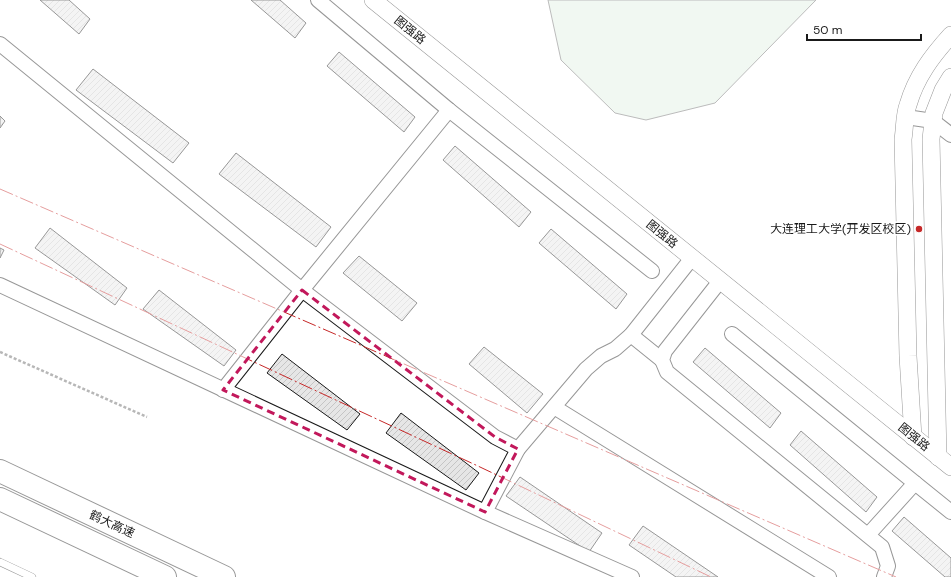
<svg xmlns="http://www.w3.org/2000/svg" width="951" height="577" viewBox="0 0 951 577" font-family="'DM Sans','Noto Sans SC',sans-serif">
<defs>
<pattern id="building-hatch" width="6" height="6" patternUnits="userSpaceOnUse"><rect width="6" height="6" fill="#e6e6e6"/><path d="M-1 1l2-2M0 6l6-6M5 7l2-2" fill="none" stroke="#c5c5c5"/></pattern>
</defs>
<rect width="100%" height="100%" fill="#fff"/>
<path fill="#e0efe3" stroke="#6a6a6a" d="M548 0H816L715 103 646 120 615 113 561 60Z"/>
<g fill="url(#building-hatch)" stroke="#1a1a1a">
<path d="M40 0H69L90 19 79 34Z"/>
<path d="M251 0H280L306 23 295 38Z"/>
<path d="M339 52 415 117 404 132 327 66Z"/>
<path d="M93 69 189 143 173 163 76 90Z"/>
<path d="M0 116 5 121 0 128Z"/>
<path d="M455 146 531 212 519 227 443 160Z"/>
<path d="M236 153 331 227 316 247 219 174Z"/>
<path d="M50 228 127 288 115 305 35 248Z"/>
<path d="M551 229 627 294 616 309 539 243Z"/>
<path d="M0 248 4 250 0 258Z"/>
<path d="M359 256 417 303 402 321 343 273Z"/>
<path d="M159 290 236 350 224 366 143 309Z"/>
<path d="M484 347 543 394 527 413 469 364Z"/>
<path d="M705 348 781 413 770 428 693 362Z"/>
<path d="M282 354 360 414 347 430 267 373Z"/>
<path d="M401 413 479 473 466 490 386 433Z"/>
<path d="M801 431 877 497 866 512 790 445Z"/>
<path d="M520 477 602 533 589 552 506 496Z"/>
<path d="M904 517 951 558V577H945L892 531Z"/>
<path d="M643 526 718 577H676L629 545Z"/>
</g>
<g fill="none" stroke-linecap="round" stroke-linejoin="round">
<g stroke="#1a1a1a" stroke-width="8">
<path id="service" d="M0 562 32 577"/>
</g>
<g stroke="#1a1a1a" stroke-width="16">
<g id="minor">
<path d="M318 0 449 110 652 271"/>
<path d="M0 44 302 290 495 437 518 449 586 369 601 356 615 349 631 335 692 258"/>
<path d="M906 117 933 121 951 135"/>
<path d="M720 281 665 351 662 360 667 372 882 547 888 566 884 577"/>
<path d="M0 285 485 512 632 577"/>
<path d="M732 334 915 483 868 535"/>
<path d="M631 335 662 360"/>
<path d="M223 390 302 290 449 110"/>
<path d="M554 407 829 577"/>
<path d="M915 483 951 512"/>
<path d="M485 512 518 449"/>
</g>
</g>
<g stroke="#1a1a1a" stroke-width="18">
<g id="tertiary">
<path d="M373 0 951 467"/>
<path d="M913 437 908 356 903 139C905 128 904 115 908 105 916 77 932 56 951 35"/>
<path d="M938 457 931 139 934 113 943 90 951 77"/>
</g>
</g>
<g stroke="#1a1a1a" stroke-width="24">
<g id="motorway">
<path d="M0 471 224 577"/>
<path d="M0 499 165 577"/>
</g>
</g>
<path stroke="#5f5f5f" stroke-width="2.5" stroke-dasharray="3 2" stroke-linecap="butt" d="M0 352 147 417"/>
<use href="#service" stroke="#fff" stroke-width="7"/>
<use href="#minor" stroke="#fff" stroke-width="14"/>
<use href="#tertiary" stroke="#fff" stroke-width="17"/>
<use href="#motorway" stroke="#fff" stroke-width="22"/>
<g stroke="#c62828" stroke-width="1" stroke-dasharray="14 3 2 3" stroke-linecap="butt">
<path d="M0 189 896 577"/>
<path d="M0 244 480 467 711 577"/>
</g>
</g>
<path d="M0 0H951V577H0ZM302 290 495 437 518 449 485 512 223 390Z" fill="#fff" fill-opacity=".55" fill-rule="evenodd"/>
<path fill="none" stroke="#c2185b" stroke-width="3" stroke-dasharray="8 5" stroke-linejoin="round" d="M302 290 495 437 518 449 485 512 223 390Z"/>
<circle fill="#c62828" stroke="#fff" stroke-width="1.5" cx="919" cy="229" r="4"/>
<g text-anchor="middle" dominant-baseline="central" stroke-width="3" stroke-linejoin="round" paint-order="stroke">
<g font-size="12" fill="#1a1a1a" stroke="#fff">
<text transform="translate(410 30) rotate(39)">图强路</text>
<text transform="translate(662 234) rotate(39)">图强路</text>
<text transform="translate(914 437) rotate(39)">图强路</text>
<text transform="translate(112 524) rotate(25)">鹤大高速</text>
</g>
<g font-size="12" fill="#1a1a1a" stroke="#fff" text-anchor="end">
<text x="911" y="229">大连理工大学(开发区校区)</text>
</g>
</g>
<path d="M807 34v6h114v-6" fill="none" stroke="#1a1a1a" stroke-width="2"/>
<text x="813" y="34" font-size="12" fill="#1a1a1a" stroke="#ffffff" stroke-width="3" paint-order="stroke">50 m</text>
</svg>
